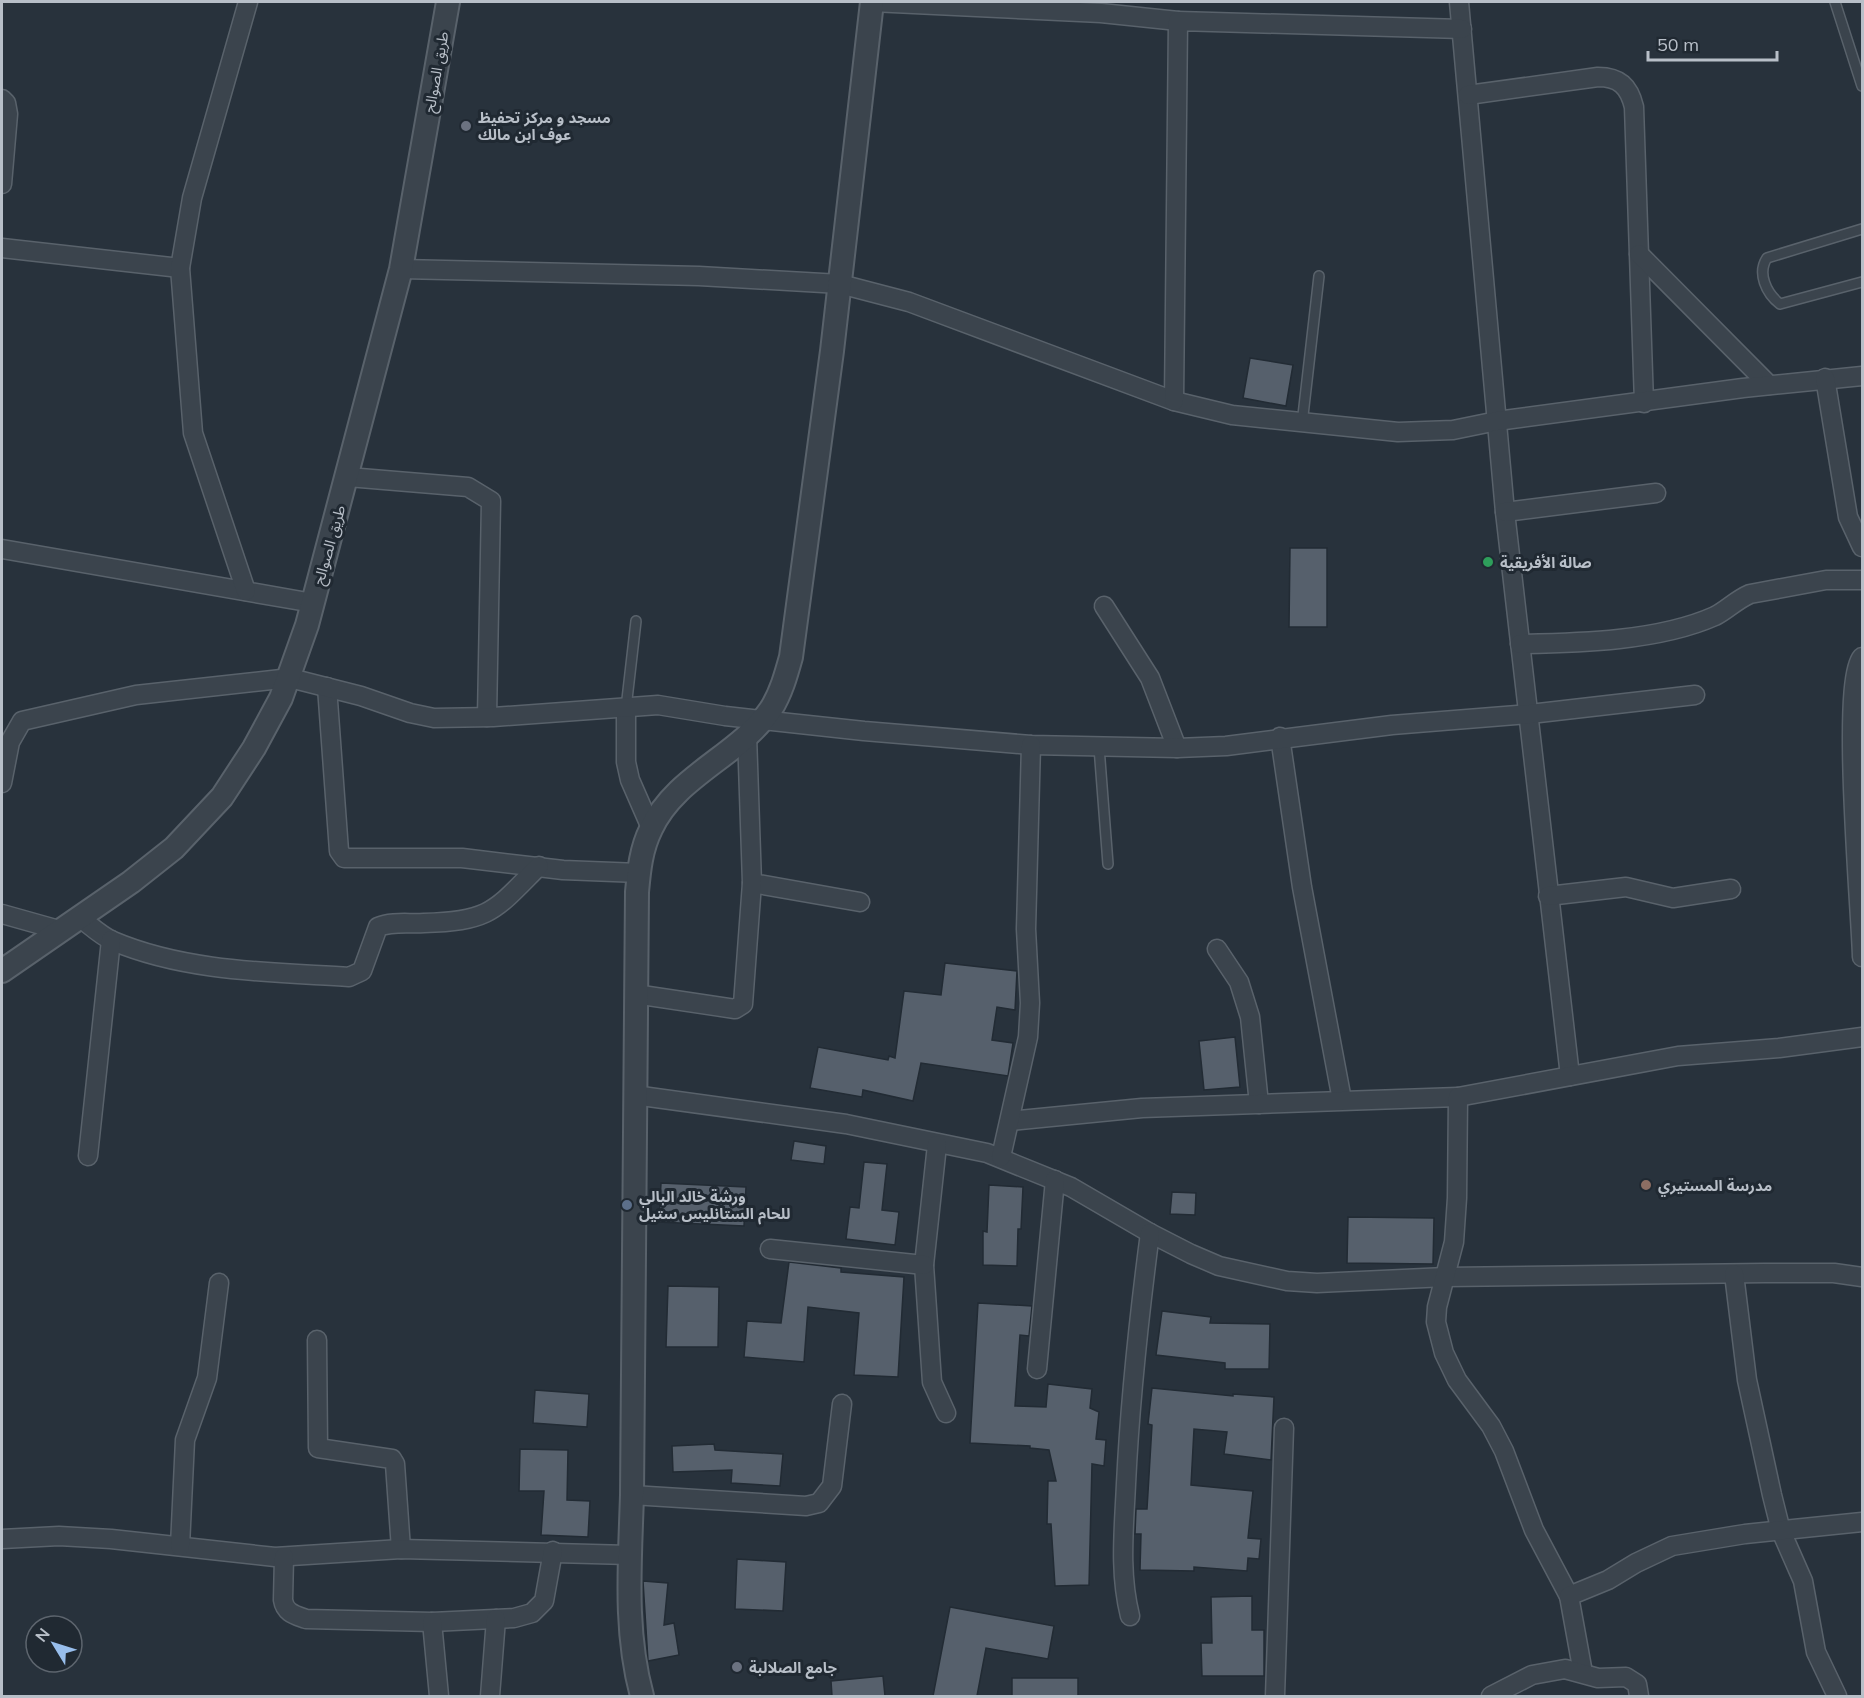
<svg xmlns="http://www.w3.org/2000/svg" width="1864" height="1698" viewBox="0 0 1864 1698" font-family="Mulish,'Noto Sans Arabic',sans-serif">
<rect width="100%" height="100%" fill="#28323c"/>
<g fill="#56606c" stroke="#222b34" stroke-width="1.5">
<path d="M1250 358 1293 365 1286 406 1243 398Z"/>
<path d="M1290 548H1327V627H1289Z"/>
<path d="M945 963 1017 971 1015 1010 997 1007 992 1040 1013 1043 1008 1076 921 1063 913 1101 863 1090 862 1097 810 1088 818 1047 888 1060 889 1056 895 1058 904 991 941 995Z"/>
<path d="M1235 1037 1240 1087 1204 1090 1199 1041Z"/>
<path d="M794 1141 826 1146 824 1164 791 1160Z"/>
<path d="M864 1162 887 1164 882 1210 899 1212 895 1245 846 1239 850 1207 859 1208Z"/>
<path d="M661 1183 746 1187 744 1226 659 1222Z"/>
<path d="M989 1185 1023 1187 1021 1229H1018L1017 1266 983 1265V1231L987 1232Z"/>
<path d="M1172 1192 1196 1193 1195 1215 1170 1214Z"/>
<path d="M1348 1217 1434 1218 1433 1264 1347 1263Z"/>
<path d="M789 1262 841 1268V1272L904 1277 898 1377 854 1375 859 1313 808 1307 804 1362 744 1357 747 1321 781 1323Z"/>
<path d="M668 1286 719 1287 718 1347H666Z"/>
<path d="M978 1303 1032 1306 1029 1336 1020 1335 1015 1406 1046 1407 1048 1384 1092 1389 1090 1408 1099 1412 1096 1439 1106 1440 1104 1466 1092 1464 1089 1585 1055 1586 1051 1524H1047L1048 1481H1056L1049 1450 1030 1448V1446L970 1443Z"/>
<path d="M1162 1311 1211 1317 1210 1323 1270 1324 1269 1369H1225V1363L1156 1355Z"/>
<path d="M1152 1388 1233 1396V1394L1274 1397 1271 1460 1224 1454 1227 1432 1194 1429 1191 1485 1253 1491 1248 1538 1261 1539 1259 1559 1248 1558 1247 1571 1194 1567V1571L1140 1570 1141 1534H1135L1136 1509H1147L1152 1425 1148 1424Z"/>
<path d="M535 1390 589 1394 587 1427 533 1423Z"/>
<path d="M714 1444 715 1450 783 1454 780 1486 731 1483 732 1470 673 1472 672 1446Z"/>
<path d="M520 1449 568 1450 567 1500 590 1501 588 1537 541 1535 544 1491H519Z"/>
<path d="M737 1559 786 1562 783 1611 735 1609Z"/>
<path d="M643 1581 668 1583 664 1625 674 1623 679 1655 648 1661Z"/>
<path d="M1252 1596V1630H1264V1676H1202L1201 1643H1212L1211 1597Z"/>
<path d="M950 1607 1054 1626 1048 1659 986 1648 977 1696H933Z"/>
<path d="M883 1676 885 1696H832L831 1681Z"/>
<rect x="1012" y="1678" width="66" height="18"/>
</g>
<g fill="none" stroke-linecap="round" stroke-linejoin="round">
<g stroke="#59626b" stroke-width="12">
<g id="service">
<path d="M1835 2 1862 86"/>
<path d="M1862 229 1767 258C1757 273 1766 293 1780 304L1862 282"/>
<path d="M1302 424 1319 276"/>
<path d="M626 708 636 621"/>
<path d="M1099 747 1108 864"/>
</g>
</g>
<g stroke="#59626b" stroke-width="21">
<g id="minor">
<path d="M872 2 1101 13 1178 21"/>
<path d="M1459 2 1505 512 1570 1076"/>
<path d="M1468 95 1598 77C1619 77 1629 86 1634 107L1644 403"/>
<path d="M2 99 6 103 8 114 2 184"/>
<path d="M2 248 180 268"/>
<path d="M1639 254 1769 385"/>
<path d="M401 269 699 276 840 284 909 302 1174 401 1232 415 1398 432 1453 430 1497 421 1743 388 1862 376"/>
<path d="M1825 378 1848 517 1862 547"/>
<path d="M1174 401 1178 21 1462 29"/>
<path d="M348 477 468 487 491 501 487 717"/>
<path d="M1505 512 1656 493"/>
<path d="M2 549 313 603"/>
<path d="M246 591 193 433 180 268 192 198 248 2"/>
<path d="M1104 606 1150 678 1177 748"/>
<path d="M1520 644C1580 643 1659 641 1715 616 1727 610 1736 600 1750 594L1826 580H1862"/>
<path d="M1862 657C1840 681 1861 911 1862 957"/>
<path d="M327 687 339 851 344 858H462L563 870 639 873"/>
<path d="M626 708V762L630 780 651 828"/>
<path d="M1280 737 1302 887 1342 1100"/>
<path d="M2 783 10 742 22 721 136 695 290 678 361 696 410 713 434 718 493 717 658 705 725 716 864 731 1031 745 1177 748 1226 746 1392 725 1530 714 1695 695"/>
<path d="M752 883 860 902"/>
<path d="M1548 896 1626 887 1673 898 1731 889"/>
<path d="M2 914 59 930"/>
<path d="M79 917C90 925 101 936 113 941 186 972 271 972 349 977L362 971 378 927C392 921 409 924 424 923 491 921 494 911 539 866"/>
<path d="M1217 949 1239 982 1250 1017 1259 1104"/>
<path d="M635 994 735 1009 743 1004 752 883 747 735"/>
<path d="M634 1095 846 1124 987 1153 1071 1187 1150 1233 1191 1254 1219 1266 1287 1281 1317 1283 1446 1277 1764 1273H1834L1862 1277"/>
<path d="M1010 1121 1142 1108 1458 1097"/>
<path d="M937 1145 924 1265 932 1382 946 1413"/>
<path d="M88 1156 111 940"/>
<path d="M1001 1157 1028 1037 1030 1003 1026 929 1031 745"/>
<path d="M770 1249 924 1265"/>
<path d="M1734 1274 1747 1380 1772 1495 1781 1531 1803 1581 1816 1652 1837 1696"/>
<path d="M317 1340 318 1448 392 1459 395 1464 401 1549"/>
<path d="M1037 1369 1055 1180"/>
<path d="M632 1495 806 1506 819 1503 832 1486 842 1404"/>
<path d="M2 1539 59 1536 111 1539 275 1557 401 1549 629 1555"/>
<path d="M180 1546 185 1440 207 1378 219 1283"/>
<path d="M284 1557 283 1600C285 1613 295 1615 306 1619L432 1622 514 1618 532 1613 544 1601 553 1551"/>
<path d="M1569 1596 1534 1530 1504 1451 1491 1426 1457 1380 1444 1353 1436 1322 1437 1307 1454 1242 1457 1198 1458 1097 1678 1056 1779 1048 1862 1037"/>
<path d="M1130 1616C1119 1572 1124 1529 1126 1484 1130 1400 1139 1317 1150 1233"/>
<path d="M432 1622 439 1696"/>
<path d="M1583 1673 1569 1596 1608 1580 1636 1563 1672 1546 1745 1534 1862 1522"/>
<path d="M490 1696 496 1619"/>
<path d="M1275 1696 1284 1428"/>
<path d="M1491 1696 1532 1675 1565 1669 1598 1678 1626 1677 1637 1684 1639 1696"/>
</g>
</g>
<g stroke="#59626b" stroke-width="26">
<g id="tertiary">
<path d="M2 971 131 882 174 848 222 797 254 748 281 698 307 625 401 269 448 2"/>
<path d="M642 1696C624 1630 630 1563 632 1495L637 892C639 870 641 849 651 829 675 776 739 756 771 709 781 693 786 675 791 657L832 351 872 2"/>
</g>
</g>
<use href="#service" stroke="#3b444d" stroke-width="9"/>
<use href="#minor" stroke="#3b444d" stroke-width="18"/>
<use href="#tertiary" stroke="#3b444d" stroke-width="22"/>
</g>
<g fill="#6b7280" stroke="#202932" stroke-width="2">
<circle cx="466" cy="126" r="6"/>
<circle cx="737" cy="1667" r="6"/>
</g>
<circle fill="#2e9e5b" stroke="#202932" stroke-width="2" cx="1488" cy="562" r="6"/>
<circle fill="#8d6e63" stroke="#202932" stroke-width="2" cx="1646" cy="1185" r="6"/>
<circle fill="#5c6f8a" stroke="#202932" stroke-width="2" cx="627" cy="1205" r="6"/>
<g text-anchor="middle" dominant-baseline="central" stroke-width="6" stroke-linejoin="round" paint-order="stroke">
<g font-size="15" fill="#b8bfc8" stroke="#202932">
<text transform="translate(436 72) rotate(-80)">طريق الصوالح</text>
<text transform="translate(329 545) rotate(-74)">طريق الصوالح</text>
</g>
<g font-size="15" font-weight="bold" fill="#b8bfc8" stroke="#202932" text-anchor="start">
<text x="478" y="117">مسجد و مركز تحفيظ<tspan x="478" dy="17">عوف ابن مالك</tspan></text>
<text x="1500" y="562">صالة الأفريقية</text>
<text x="1658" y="1185">مدرسة المستيري</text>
<text x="639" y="1196">ورشة خالد البالي<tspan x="639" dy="17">للحام الستانليس ستيل</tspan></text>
<text x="749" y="1667">جامع الصلالبة</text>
</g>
</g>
<rect width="1864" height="1698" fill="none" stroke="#b8bfc8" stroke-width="6"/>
<g transform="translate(54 1644) rotate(308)"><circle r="28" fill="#202932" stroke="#5d656e" stroke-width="1.5"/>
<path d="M0-4.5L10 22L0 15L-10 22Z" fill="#98beec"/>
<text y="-9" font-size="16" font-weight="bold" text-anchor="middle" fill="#b8bfc8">N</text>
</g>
<path d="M1648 51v9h129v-9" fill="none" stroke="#b8bfc8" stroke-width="3"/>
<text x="1657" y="51" font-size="18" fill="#b8bfc8" stroke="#202932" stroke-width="4.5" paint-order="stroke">50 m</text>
</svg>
